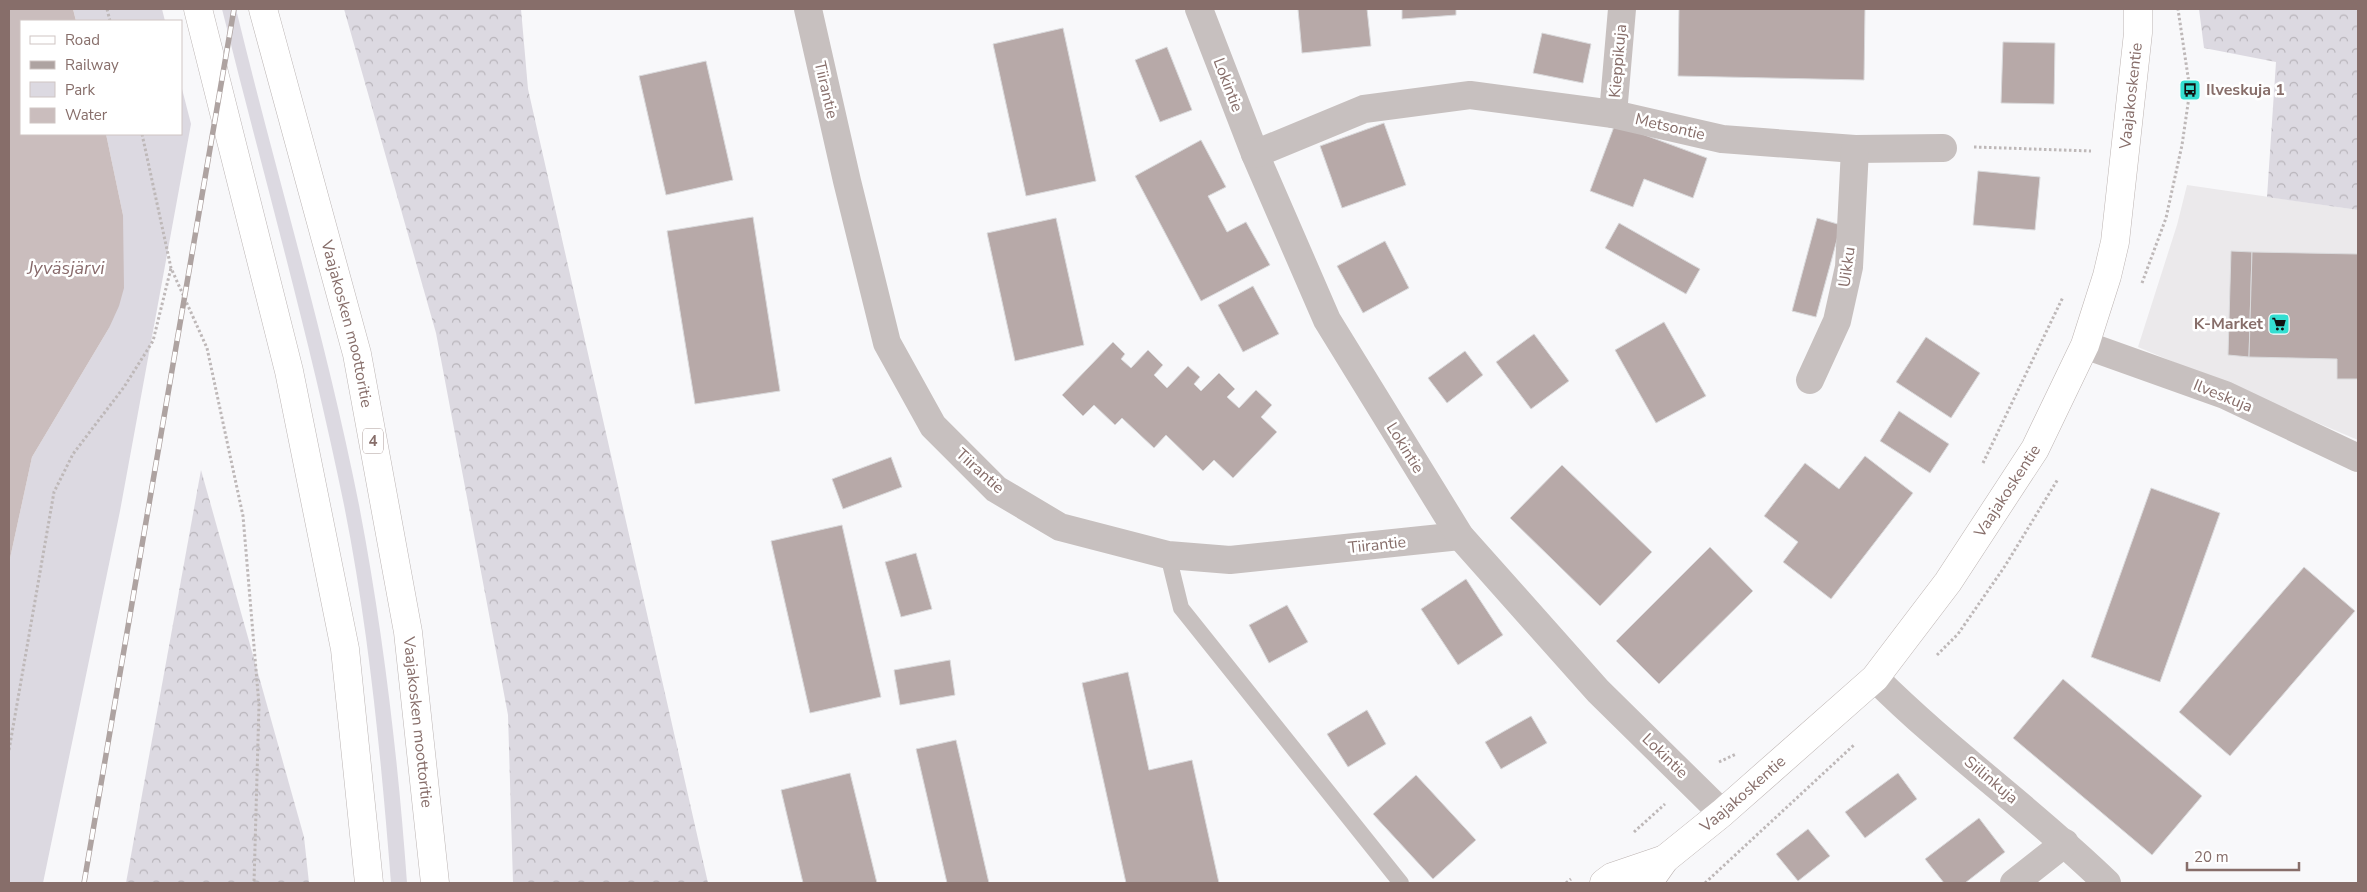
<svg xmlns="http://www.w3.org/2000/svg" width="2367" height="892" viewBox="0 0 2367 892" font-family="'Nunito Sans',sans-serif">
<defs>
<pattern id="forest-crowns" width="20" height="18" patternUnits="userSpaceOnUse" patternTransform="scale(1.25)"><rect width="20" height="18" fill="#dcd9e1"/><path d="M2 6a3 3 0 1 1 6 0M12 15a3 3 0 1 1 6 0" fill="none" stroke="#b8b4ba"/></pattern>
</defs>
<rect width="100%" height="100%" fill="#f8f8fa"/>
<path fill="#ebe9eb" d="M2187 185 2358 210V440L2138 347 2177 225Z"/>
<g fill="#dcd9e1">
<path d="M73 9H162L165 21H76Z"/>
<path d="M222 9H236C276 174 326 338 359 505 383 630 398 757 407 883H391C381 757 369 630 344 505 310 338 263 174 222 9Z"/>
<path d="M181 85 191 124 120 511 43 883H9V563L32 457 109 328 123 215 106 134H181Z"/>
</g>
<g fill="url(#forest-crowns)">
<path d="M344 9H521L528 89 708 883H513L508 715 436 333Z"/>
<path d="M2199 9H2358V210L2267 197 2276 62 2204 48Z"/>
<path d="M201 470 304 837 309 883H126Z"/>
</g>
<path fill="#cabdbd" d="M9 9H73L76 21H21V134H106L123 215 124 288 119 306 109 328 32 457 9 563Z"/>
<g fill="#b7a9a8" stroke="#dadadc">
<path d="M1298 9H1367L1371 46 1302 53Z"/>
<path d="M1402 9H1456V15L1402 19Z"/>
<path d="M1679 9H1865L1864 80 1678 76Z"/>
<path d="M1063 28 1096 181 1026 196 993 44Z"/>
<path d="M1542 33 1591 44 1583 83 1533 73Z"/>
<path d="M2003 42 2055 43 2054 104 2001 103Z"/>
<path d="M1167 47 1192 110 1160 122 1135 60Z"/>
<path d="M706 61 733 180 666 195 639 76Z"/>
<path d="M1384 123 1406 185 1342 208 1320 146Z"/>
<path d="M1615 124 1707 158 1693 198 1644 179 1633 207 1590 191Z"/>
<path d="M1201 140 1226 187 1208 196 1227 232 1246 222 1270 265 1201 301 1135 176Z"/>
<path d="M1978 171 2040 177 2035 230 1973 225Z"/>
<path d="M753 217 780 391 695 404 667 231Z"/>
<path d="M1056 218 1084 345 1015 361 987 233Z"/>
<path d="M1817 218 1841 225 1816 317 1792 311Z"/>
<path d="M1619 223 1700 269 1686 294 1605 248Z"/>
<path d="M1385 241 1409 288 1363 313 1337 266Z"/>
<path d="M2231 251 2252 252 2249 357 2228 355Z"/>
<path d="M2252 252 2358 254V379H2337V359L2249 357Z"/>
<path d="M1253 286 1279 334 1243 352 1218 305Z"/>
<path d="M1664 322 1706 396 1656 423 1615 350Z"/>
<path d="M1534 334 1569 381 1531 409 1496 362Z"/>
<path d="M1926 337 1980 373 1951 418 1896 382Z"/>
<path d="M1113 342 1125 354 1121 359 1131 368 1148 350 1163 365 1154 375 1167 388 1188 366 1200 377 1194 384 1201 391 1219 373 1235 389 1227 397 1239 408 1256 390 1272 405 1261 417 1277 432 1233 478 1214 460 1203 471 1166 435 1154 448 1122 418 1115 425 1094 405 1083 416 1062 395Z"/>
<path d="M1465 351 1483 375 1447 403 1428 378Z"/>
<path d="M1899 411 1949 444 1930 473 1880 441Z"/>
<path d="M1865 456 1913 493 1831 599 1783 562 1798 542 1764 516 1805 463 1839 489Z"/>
<path d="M891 457 902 487 843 509 832 479Z"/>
<path d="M1562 465 1652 552 1600 606 1510 518Z"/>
<path d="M2151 488 2220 513 2160 682 2091 657Z"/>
<path d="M842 525 881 697 810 713 771 541Z"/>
<path d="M1710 547 1753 591 1659 684 1616 641Z"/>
<path d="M916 553 932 609 901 617 885 562Z"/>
<path d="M2304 567 2355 611 2230 756 2179 712Z"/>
<path d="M1466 579 1503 635 1458 665 1421 609Z"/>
<path d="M1287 605 1308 642 1269 663 1249 625Z"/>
<path d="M950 660 955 695 900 705 894 670Z"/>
<path d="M1128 672 1149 770 1192 760 1219 883H1126L1082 683Z"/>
<path d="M2063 679 2202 796 2152 855 2013 738Z"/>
<path d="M1367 710 1386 744 1348 767 1327 734Z"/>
<path d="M1531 716 1547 743 1501 769 1485 742Z"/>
<path d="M956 740 989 883H947L916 749Z"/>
<path d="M850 773 877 883H803L781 790Z"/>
<path d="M1898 773 1917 799 1865 838 1845 812Z"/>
<path d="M1416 775 1476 840 1433 879 1373 814Z"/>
<path d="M1979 818 2005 852 1965 883H1944L1925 859Z"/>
<path d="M1808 829 1830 856 1798 881 1776 854Z"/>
</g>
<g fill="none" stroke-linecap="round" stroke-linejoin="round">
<g stroke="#bcb3b1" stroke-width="29">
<g id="secondary">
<path d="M1604 883 1612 877 1665 859"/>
<path id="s1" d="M1648 883 1665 859 1722 813 1875 678 1948 582 2035 449 2085 345 2107 276 2115 242 2138 33V9"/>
</g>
</g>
<g stroke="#bbb4b3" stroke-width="29">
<g id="motorway">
<path d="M198 9 289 371 345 649 369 883"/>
<path id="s2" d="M263 9 357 354 408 632 435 883"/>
</g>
</g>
<g stroke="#beb8b8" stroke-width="3" stroke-dasharray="2.5 2.5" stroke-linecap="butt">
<path d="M107 9 110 21"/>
<path d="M142 134 171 268 207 348 243 516 259 705 254 883"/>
<path d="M1974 147 2091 151"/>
<path d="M2142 283 2166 218 2182 145 2190 90 2178 9"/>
<path d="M1983 463 2063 297"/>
<path d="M1937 655 1958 634 2005 566 2058 479"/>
<path d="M9 750 54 492 73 454 124 387 153 341 171 268"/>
<path d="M1719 762 1736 754"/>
<path d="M1634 832 1665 804"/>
<path d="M1566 883 1571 879"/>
<path d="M1705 883 1855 744"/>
</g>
<path stroke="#c7c0bf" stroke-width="16" d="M1168 555 1181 608 1401 883"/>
<g stroke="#c7c0bf" stroke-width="28">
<path d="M808 9 847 181 887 343 933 426 996 489 1060 527 1168 555 1230 560 1460 536"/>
<path d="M1199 9 1255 154 1327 320 1460 536 1598 691 1722 813"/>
<path d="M1613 114 1622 9"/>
<path d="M1255 154 1364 109 1470 95 1613 114 1722 139 1855 149 1943 148"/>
<path d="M1810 380 1837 321 1849 267 1855 149"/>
<path d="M1875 678C1948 751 2033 811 2107 883"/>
<path d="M2014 883 2065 843"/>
</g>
<path stroke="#c7c0bf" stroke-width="28" d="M2085 345 2225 395 2358 458"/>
<use href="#secondary" stroke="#fff" stroke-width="28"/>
<use href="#motorway" stroke="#fff" stroke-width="28"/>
<g stroke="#aea3a1" stroke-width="5.5">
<path id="rail" d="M84 883 234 9"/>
</g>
<use href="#rail" stroke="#fff" stroke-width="4" stroke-dasharray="11" stroke-linecap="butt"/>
</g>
<defs>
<g id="bus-square" transform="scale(1.125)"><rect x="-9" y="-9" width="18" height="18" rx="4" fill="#34ded1" stroke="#fff"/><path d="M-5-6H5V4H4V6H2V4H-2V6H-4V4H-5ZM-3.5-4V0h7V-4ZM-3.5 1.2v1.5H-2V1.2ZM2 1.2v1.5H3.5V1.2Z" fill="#111"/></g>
<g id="supermarket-square" transform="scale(1.125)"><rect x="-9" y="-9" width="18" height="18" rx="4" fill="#34ded1" stroke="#fff"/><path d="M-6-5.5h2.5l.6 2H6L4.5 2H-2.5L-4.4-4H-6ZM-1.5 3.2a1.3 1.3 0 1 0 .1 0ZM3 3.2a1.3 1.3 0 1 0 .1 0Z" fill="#111"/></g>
</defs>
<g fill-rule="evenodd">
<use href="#bus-square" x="2190" y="90"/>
<use href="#supermarket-square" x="2279" y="324"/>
</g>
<g text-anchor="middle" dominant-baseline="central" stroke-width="5" stroke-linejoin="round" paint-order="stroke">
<rect fill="#fff" stroke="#ab9a97" stroke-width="1" x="363" y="428.5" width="20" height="25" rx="4"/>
<g font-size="15" font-weight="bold" fill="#876e6a">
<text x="373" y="441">4</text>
</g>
<g font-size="16" fill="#876e6a" stroke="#fff">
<text transform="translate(1618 61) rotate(-85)">Kieppikuja</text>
<text transform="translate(1228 85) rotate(69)">Lokintie</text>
<text transform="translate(826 90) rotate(77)">Tiirantie</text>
<text stroke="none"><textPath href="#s1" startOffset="956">Vaajakoskentie</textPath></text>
<text transform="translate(1670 127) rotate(13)">Metsontie</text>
<text transform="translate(1847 267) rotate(-82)">Uikku</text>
<text stroke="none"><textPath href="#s2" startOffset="326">Vaajakosken moottoritie</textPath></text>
<text transform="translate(2223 396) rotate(22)">Ilveskuja</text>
<text transform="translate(1405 448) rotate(58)">Lokintie</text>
<text transform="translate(980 471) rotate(42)">Tiirantie</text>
<text stroke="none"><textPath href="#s1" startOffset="536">Vaajakoskentie</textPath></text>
<text transform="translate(1377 545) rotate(-6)">Tiirantie</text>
<text stroke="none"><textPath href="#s2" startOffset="731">Vaajakosken moottoritie</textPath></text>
<text transform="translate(1665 756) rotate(44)">Lokintie</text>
<text transform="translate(1991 780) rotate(40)">Siilinkuja</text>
<text stroke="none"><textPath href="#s1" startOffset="131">Vaajakoskentie</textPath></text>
</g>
<g font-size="16" font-weight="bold" fill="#876e6a" stroke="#fff" text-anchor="start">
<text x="2206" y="90">Ilveskuja 1</text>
<text x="2263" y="324" text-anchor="end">K-Market</text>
</g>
<g font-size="18" font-style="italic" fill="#896b6c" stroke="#fff">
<text x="66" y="268">Jyväsjärvi</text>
</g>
</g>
<rect width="2367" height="892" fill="none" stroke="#876e6a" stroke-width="20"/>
<rect x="20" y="20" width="162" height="115" fill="#ffffff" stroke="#cfc5c3"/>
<rect x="30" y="36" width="25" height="8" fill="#ffffff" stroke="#cfc5c3"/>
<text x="65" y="45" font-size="15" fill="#876e6a">Road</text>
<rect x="30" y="61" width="25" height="8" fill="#aea3a1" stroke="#cfc5c3"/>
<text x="65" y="70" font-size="15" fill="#876e6a">Railway</text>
<rect x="30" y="82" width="25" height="15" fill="#dcd9e1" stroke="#cfc5c3"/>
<text x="65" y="95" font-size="15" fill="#876e6a">Park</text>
<rect x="30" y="108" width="25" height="15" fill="#cabdbd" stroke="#cfc5c3"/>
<text x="65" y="120" font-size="15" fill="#876e6a">Water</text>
<path d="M2187 862v8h112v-8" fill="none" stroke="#876e6a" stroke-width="2.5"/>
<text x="2194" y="862" font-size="15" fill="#876e6a" stroke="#ffffff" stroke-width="4" paint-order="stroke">20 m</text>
</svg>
